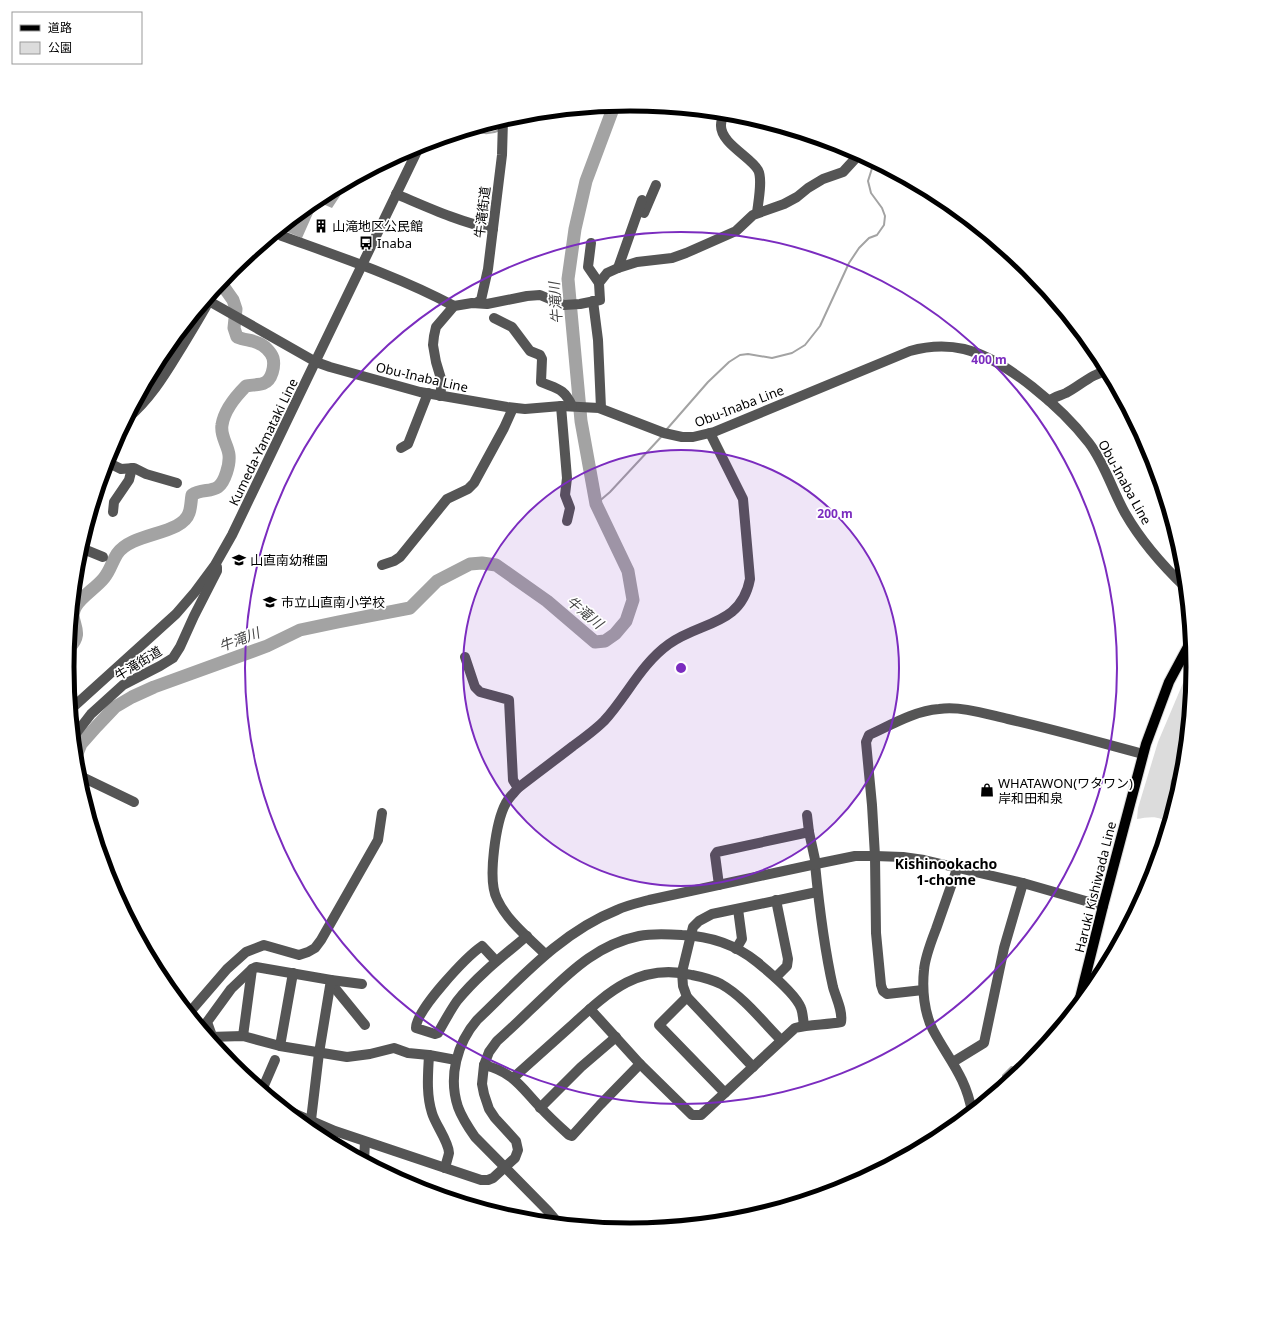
<svg xmlns="http://www.w3.org/2000/svg" width="1261" height="1335" viewBox="0 0 1261 1335" font-family="'Noto Sans','Noto Sans JP',sans-serif">
<rect width="100%" height="100%" fill="#fff"/>
<path fill="#dcdcdc" d="M1193 661 1194 668 1183 778 1169 826C1162 814 1148 817 1137 819L1138 808 1158 742 1183 683Z"/>
<g fill="#a3a3a3">
<path d="M349 182 332 208 318 202 302 238 280 229 318 199Z"/>
<path d="M1181 774 1183 778 1175 805C1172 799 1167 781 1174 776 1175 776 1180 774 1181 774Z"/>
<path d="M1011 1066 1025 1069 1002 1088V1075Z"/>
</g>
<g fill="none" stroke-linecap="round" stroke-linejoin="round">
<g stroke="#a3a3a3" stroke-width="2">
<path d="M471 130C481 134 490 135 500 130"/>
<path d="M667 429 708 382 729 362 740 355 748 354 772 358 792 353 805 345 820 326 849 263 859 248 869 238 877 235 884 225 885 216 882 208 871 193 868 181 874 162"/>
<path d="M596 504 610 492 662 436"/>
</g>
<g stroke="#a3a3a3" stroke-width="13">
<path d="M69 648C87 630 66 622 76 606 82 596 96 588 104 578 110 571 112 562 117 554 132 532 182 535 189 513 191 508 191 500 192 495 200 489 211 492 218 487 225 482 230 464 229 455 228 445 220 436 222 425 224 411 236 396 246 386 250 385 261 385 264 383 272 380 275 366 273 358 271 352 264 345 258 343 252 340 244 340 237 337L234 328 236 309 233 300 221 283"/>
<path d="M76 756 81 744 96 727 115 707 132 697 154 687 267 646 300 630 338 622 410 608 437 581 470 564 482 563 496 565 547 601 595 642 605 641 615 634 626 621 633 600 628 571 596 504 581 421 568 279 575 229 586 181 614 106"/>
</g>
<g stroke="#dbdbdb" stroke-width="12">
<path id="major" d="M1078 1006 1103 906 1146 744 1169 682 1191 641"/>
</g>
<g stroke="#555" stroke-width="10">
<path d="M723 113C723 117 721 121 721 125 720 143 751 157 758 170 763 179 758 203 757 213"/>
<path d="M396 194C427 207 459 222 493 229"/>
<path d="M644 213 656 185"/>
<path d="M277 232 282 236C340 257 400 277 454 306"/>
<path d="M591 243 588 267 599 283"/>
<path d="M618 268 642 200"/>
<path d="M207 300 316 362 330 367 420 392 507 407 525 409 561 406 599 408 664 433 682 437H693L714 432 910 351C928 346 946 345 964 349 1006 359 1063 409 1089 443 1105 464 1112 490 1125 513 1141 541 1163 566 1186 588"/>
<path d="M593 301 598 340 601 408"/>
<path d="M476 303 481 300 488 269 502 155 503 120"/>
<path d="M494 318 512 327 530 351 540 355 542 359 541 382C557 389 564 388 572 406"/>
<path d="M440 396 442 382 436 362 433 345 434 336 436 327 454 306 472 303 487 304 527 296 540 295 564 305 580 304 600 300 599 283 607 273 618 268 637 262 672 258 686 253 736 231 753 215 784 204 797 197 808 188 823 179 843 172 854 160 856 152"/>
<path d="M1049 401C1054 397 1059 396 1066 393 1080 386 1092 373 1108 371"/>
<path d="M561 406 567 478 565 495 570 508 567 521"/>
<path d="M128 418C149 400 163 378 177 355 188 337 199 319 209 301"/>
<path d="M401 448 408 444 428 393"/>
<path d="M107 462 121 469 134 468 146 474 177 483"/>
<path d="M113 512 114 502 129 480 132 468"/>
<path d="M81 548 103 557"/>
<path d="M382 565 394 561 400 557 447 499 468 489 474 483 504 428 513 408"/>
<path d="M465 657 475 687 480 692 509 700 513 780 518 788"/>
<path d="M71 709 176 614 195 592 215 565 232 535C295 405 356 275 420 145"/>
<path d="M74 736 91 714 123 685 160 666 173 658 180 647 194 616 217 571V567"/>
<path d="M78 775 134 802"/>
<path d="M807 815 809 832 816 864"/>
<path d="M957 869C950 889 943 909 936 929 931 942 925 957 924 970 922 989 924 1013 933 1030 949 1060 966 1077 972 1112"/>
<path d="M719 885 715 855 717 852 809 832"/>
<path d="M736 949 742 939 738 909"/>
<path d="M545 954C529 938 507 921 497 899 487 880 496 821 506 803 509 797 514 793 518 788 536 774 555 760 573 746 584 738 595 730 604 721 627 696 641 664 669 644 701 621 741 626 750 579L743 499 710 433"/>
<path d="M496 961 482 946C466 957 416 1010 416 1028L435 1034 438 1033C444 1022 450 1011 457 1001 477 976 503 956 527 936"/>
<path d="M776 977 787 966 788 959 776 900"/>
<path d="M923 990 887 994 883 991 881 985 876 933 875 856 872 805 866 742 869 735C891 725 914 711 939 709 962 706 986 714 1008 719 1053 729 1098 742 1143 754"/>
<path d="M687 997 659 1025 725 1093"/>
<path d="M590 1009 640 1064 692 1115H701L795 1028C810 1024 826 1025 841 1022 843 1011 836 998 833 987 824 947 819 905 815 864"/>
<path d="M189 1013 227 969 246 952 264 945 299 955 308 952 315 948 321 940 378 840 382 813"/>
<path d="M212 1036 207 1022 231 989 252 969 256 967 331 980 334 987 365 1025"/>
<path d="M243 1036 252 969"/>
<path d="M209 1037 243 1036 280 1046 347 1057 370 1054 394 1048 408 1053 429 1055"/>
<path d="M280 1046 293 973"/>
<path d="M953 1062 984 1043 1004 948 1023 883"/>
<path d="M484 1065C513 1072 521 1087 540 1107 549 1117 559 1126 569 1135L572 1136 600 1105 640 1064"/>
<path d="M753 1067 687 997 683 986 682 972 691 935 693 927 699 921 712 914 817 892"/>
<path d="M513 1078C532 1061 551 1044 570 1027 606 994 638 962 692 975 702 977 711 979 721 984 744 997 762 1021 781 1040"/>
<path d="M262 1090 275 1060"/>
<path d="M540 1108 581 1067 616 1037"/>
<path d="M284 1109 335 1131 481 1180H488L493 1178 515 1158 518 1150 516 1141 495 1118 489 1109 484 1094 482 1084 484 1065 489 1052 497 1041C514 1026 530 1010 546 995 574 968 600 944 639 936 653 933 668 934 682 935 709 936 736 945 757 962 768 971 796 994 801 1008 803 1013 803 1020 804 1025"/>
<path d="M311 1120 319 1053 331 980 362 984"/>
<path d="M364 1161 365 1142"/>
<path d="M445 1168C446 1163 448 1158 449 1153 449 1142 435 1124 432 1113 426 1094 428 1074 429 1055L456 1060"/>
<path d="M559 1224 548 1211 475 1137C468 1127 462 1118 458 1107 448 1077 457 1043 477 1020 520 979 561 932 617 910 627 905 638 903 649 900L816 864 855 856H875L903 857 924 860 1023 883 1103 906"/>
</g>
<use href="#major" stroke="#000" stroke-width="10"/>
</g>
<circle cx="681" cy="668" r="218" fill="#7b2cbf" fill-opacity=".12"/>
<g fill="none" stroke="#7b2cbf" stroke-width="2">
<circle cx="681" cy="668" r="218"/>
<circle cx="681" cy="668" r="436"/>
</g>
<defs>
<g id="building-bare" transform="scale(1.08)"><path d="M-4-6H4V6H1V3H-1V6H-4ZM-2.5-4.3h1.7v1.8h-1.7ZM.8-4.3h1.7v1.8H.8ZM-2.5-1h1.7V.8h-1.7ZM.8-1h1.7V.8H.8Z" fill="#000" stroke="#fff" stroke-width="2.5" paint-order="stroke"/></g>
<g id="bus-bare" transform="scale(1.08)"><path d="M-5-6H5V4H4V6H2V4H-2V6H-4V4H-5ZM-3.5-4V0h7V-4ZM-3.5 1.2v1.5H-2V1.2ZM2 1.2v1.5H3.5V1.2Z" fill="#000" stroke="#fff" stroke-width="2.5" paint-order="stroke"/></g>
<g id="school-bare" transform="scale(1.08)"><path d="M0-5L7-2L0 1L-7-2ZM-4 1L0 2.5L4 1V4Q0 6-4 4Z" fill="#000" stroke="#fff" stroke-width="2.5" paint-order="stroke"/></g>
<g id="shop-bare" transform="scale(1.08)"><path d="M-5-2.5h2.3a2.7 3.5 0 0 1 5.4 0H5L5.5 6h-11ZM-1.5-2.5h3a1.5 2.3 0 0 0-3 0Z" fill="#000" stroke="#fff" stroke-width="2.5" paint-order="stroke"/></g>
</defs>
<g fill-rule="evenodd">
<use href="#building-bare" x="321" y="226"/>
<use href="#bus-bare" x="366" y="243"/>
<use href="#school-bare" x="239" y="560"/>
<use href="#school-bare" x="270" y="602"/>
<use href="#shop-bare" x="987" y="790"/>
</g>
<g text-anchor="middle" dominant-baseline="central" stroke-width="3.5" stroke-linejoin="round" paint-order="stroke">
<g font-size="13" fill="#000" stroke="#fff">
<text transform="translate(482 212) rotate(-83)">牛滝街道</text>
<text transform="translate(422 377) rotate(13)">Obu-Inaba Line</text>
<text transform="translate(739 406) rotate(-21)">Obu-Inaba Line</text>
<text transform="translate(263 442) rotate(-64)">Kumeda-Yamataki Line</text>
<text transform="translate(1125 482) rotate(61)">Obu-Inaba Line</text>
<text transform="translate(138 663) rotate(-31)">牛滝街道</text>
<text transform="translate(1095 887) rotate(-76)">Haruki Kishiwada Line</text>
</g>
<g font-size="13" fill="#000" stroke="#fff" text-anchor="start">
<text x="332" y="226">山滝地区公民館</text>
<text x="377" y="243">Inaba</text>
<text x="250" y="560">山直南幼稚園</text>
<text x="281" y="602">市立山直南小学校</text>
<text x="998" y="783">WHATAWON(ワタワン)<tspan x="998" dy="15">岸和田和泉</tspan></text>
</g>
<g font-size="14" font-style="italic" fill="#444" stroke="#fff">
<text transform="translate(555 303) rotate(-94)">牛滝川</text>
<text transform="translate(585 612) rotate(39)">牛滝川</text>
<text transform="translate(239 639) rotate(-21)">牛滝川</text>
</g>
<g font-size="14" font-weight="bold" fill="#000" stroke="#fff">
<text x="946" y="863">Kishinookacho<tspan x="946" dy="16">1-chome</tspan></text>
</g>
</g>
<path d="M0 0H1261V1335H0ZM74 667a556 556 0 1 1 1112 0a556 556 0 1 1-1112 0Z" fill="#fff" fill-rule="evenodd"/>
<path fill="none" stroke="#000" stroke-width="5" d="M74 667a556 556 0 1 1 1112 0a556 556 0 1 1-1112 0Z"/>
<circle cx="681" cy="668" r="6" fill="#7b2cbf" stroke="#fff" stroke-width="2"/>
<g font-size="12" text-anchor="middle" font-weight="bold" fill="#7b2cbf" stroke="#fff" stroke-width="3.5" stroke-linejoin="round" paint-order="stroke">
<text x="989" y="364">400 m</text>
<text x="835" y="518">200 m</text>
</g>
<rect x="12" y="12" width="130" height="52" fill="#ffffff" stroke="#999999"/>
<rect x="20" y="25" width="20" height="6" fill="#000000" stroke="#999999"/>
<text x="48" y="32" font-size="12" fill="#000000">道路</text>
<rect x="20" y="42" width="20" height="12" fill="#dcdcdc" stroke="#999999"/>
<text x="48" y="52" font-size="12" fill="#000000">公園</text>
</svg>
